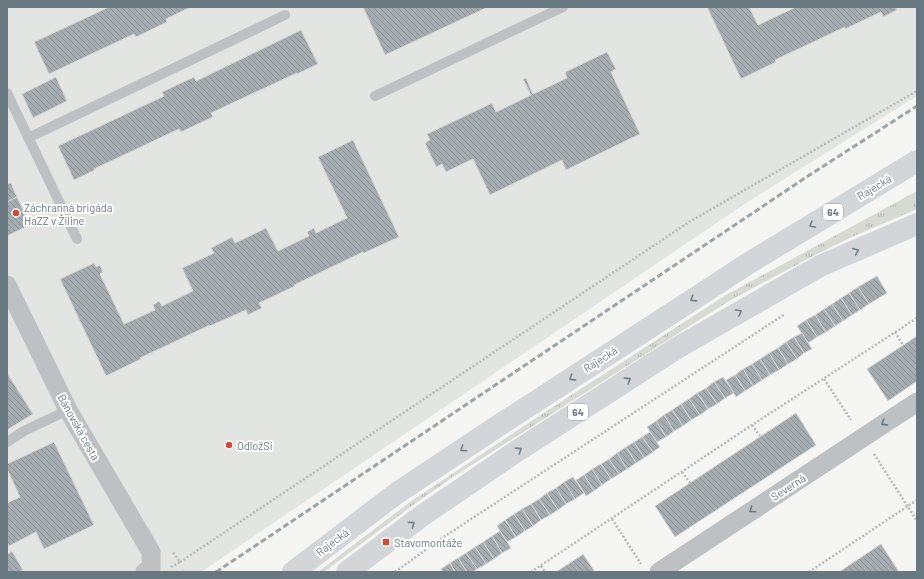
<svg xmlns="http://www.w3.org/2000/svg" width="924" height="579" viewBox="0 0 924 579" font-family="Barlow,sans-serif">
<defs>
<pattern id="grass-tufts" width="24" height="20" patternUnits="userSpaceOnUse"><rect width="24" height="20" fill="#d6dad2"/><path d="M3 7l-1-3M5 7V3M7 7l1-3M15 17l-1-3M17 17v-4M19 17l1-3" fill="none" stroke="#b1b6b0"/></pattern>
<pattern id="building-back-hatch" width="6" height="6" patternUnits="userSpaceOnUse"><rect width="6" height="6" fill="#a5adb1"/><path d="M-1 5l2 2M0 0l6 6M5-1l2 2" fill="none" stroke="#8a9295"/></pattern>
</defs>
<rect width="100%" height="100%" fill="#f5f5f3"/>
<path fill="#e3e5e3" d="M7 7H917V96L746 203 201 572H7Z"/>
<path fill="url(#grass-tufts)" d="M917 191V209L854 236 815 255 729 301 459 473 413 505 324 572H318L410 502 536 418 726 295Z"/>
<g fill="url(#building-back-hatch)" stroke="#d7d7d5">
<path d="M109 7H191L166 19 167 22 136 37 134 34 49 74 34 42Z"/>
<path d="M363 7H488L385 55Z"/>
<path d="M707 7H749L758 25 796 7H895L897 10 883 17 881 12 845 29V27L775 60 776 62 741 79Z"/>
<path d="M301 30 318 64 297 74V73L211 113 213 117 181 132 179 129 94 169 95 170 74 180 58 146 164 96 162 92 194 77 196 81Z"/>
<path d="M607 52 616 69 611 72 640 134 566 170 562 160 490 195 473 159 446 172 442 164 436 167 425 143 430 140 427 134 492 103 496 112 531 95 523 79 526 78 533 94 567 78 565 72Z"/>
<path d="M56 77 67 101 33 118 22 94Z"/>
<path d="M353 140 399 237 364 253 363 252 294 285 295 286 259 303 262 308 248 315 246 310 210 326V325L140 358 141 359 106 376 60 279 94 263 96 267 100 265 103 272 100 274 124 324 155 310 153 305 159 301 162 306 193 291 182 268 214 253 211 248 232 237 235 243 266 228 278 251 309 236 307 232 314 228 316 233 347 218 318 157Z"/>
<path d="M11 183 17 197 7 202V184Z"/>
<path d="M17 197 30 225 7 236V202Z"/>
<path d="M877 276 887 293 869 304 858 287Z"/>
<path d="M858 287 869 304 860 310 849 293Z"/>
<path d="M849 293 860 310 852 315 841 298Z"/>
<path d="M841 298 852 315 843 321 832 304Z"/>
<path d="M832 304 843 321 835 326 824 309Z"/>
<path d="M824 309 835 326 826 332 815 315Z"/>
<path d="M815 315 826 332 817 337 806 320Z"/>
<path d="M806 320 817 337 808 343 797 326Z"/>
<path d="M802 333 812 349 804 353 794 337Z"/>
<path d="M917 336V381L888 401 867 369Z"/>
<path d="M794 337 804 353 797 359 786 342Z"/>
<path d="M786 342 797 359 788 364 778 348Z"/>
<path d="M778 348 788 364 779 370 769 353Z"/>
<path d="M769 353 779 370 770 375 760 359Z"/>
<path d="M760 359 770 375 762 380 752 364Z"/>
<path d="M752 364 762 380 753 386 743 369Z"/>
<path d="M743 369 753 386 745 391 735 375Z"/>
<path d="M7 373 33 414 7 430Z"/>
<path d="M735 375 745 391 736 397 726 380Z"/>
<path d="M723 377 734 393 725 398 714 382Z"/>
<path d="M714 382 725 398 717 404 706 388Z"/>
<path d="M706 388 717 404 708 409 697 393Z"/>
<path d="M697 393 708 409 700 415 689 399Z"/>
<path d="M689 399 700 415 691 420 681 404Z"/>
<path d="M681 404 691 420 683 426 672 410Z"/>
<path d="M672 410 683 426 674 431 664 415Z"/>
<path d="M796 413 816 445 675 537 655 506Z"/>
<path d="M664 415 674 431 666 437 656 421Z"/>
<path d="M656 421 666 437 657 442 647 427Z"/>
<path d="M650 432 660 447 653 452 642 437Z"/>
<path d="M642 437 653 452 644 458 634 442Z"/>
<path d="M54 442 94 525 44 549 36 532 9 546 7 542V503L20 497 7 469V464Z"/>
<path d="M634 442 644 458 636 463 626 447Z"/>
<path d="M626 447 636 463 627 469 617 453Z"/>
<path d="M617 453 627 469 619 474 609 459Z"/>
<path d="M609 459 619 474 611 479 601 464Z"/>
<path d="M601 464 611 479 602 485 592 469Z"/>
<path d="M592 469 602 485 594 491 584 475Z"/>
<path d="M584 475 594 491 586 496 576 480Z"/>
<path d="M573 477 584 493 575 499 564 482Z"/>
<path d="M564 482 575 499 566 504 556 488Z"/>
<path d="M556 488 566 504 558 510 547 493Z"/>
<path d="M547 493 558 510 550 515 539 499Z"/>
<path d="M539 499 550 515 541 520 531 504Z"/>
<path d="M531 504 541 520 533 526 522 509Z"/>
<path d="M522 509 533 526 525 531 514 514Z"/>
<path d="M514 514 525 531 516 537 505 520Z"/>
<path d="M505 520 516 537 507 542 497 526Z"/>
<path d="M500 531 511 548 502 553 492 536Z"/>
<path d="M492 536 502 553 494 559 483 542Z"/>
<path d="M483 542 494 559 486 564 475 547Z"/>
<path d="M881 544 899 572H839Z"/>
<path d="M475 547 486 564 477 569 466 553Z"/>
<path d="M12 551 23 570 19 572H7V555Z"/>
<path d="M466 553 477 569 473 572H467L458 558Z"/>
<path d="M583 554 595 572H556L582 555Z"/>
<path d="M458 558 467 572H455L450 563Z"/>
<path d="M450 563 455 572H443L441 569Z"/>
</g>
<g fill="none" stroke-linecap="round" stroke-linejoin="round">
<g stroke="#b7babc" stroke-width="2.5" stroke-dasharray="2 2" stroke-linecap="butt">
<path d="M895 332 903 345"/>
<path d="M824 379 851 420"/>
<path d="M752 425 760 436"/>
<path d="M874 454 917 521"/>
<path d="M682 472 690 483"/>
<path d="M612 519 641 564"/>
<path d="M180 562 689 222 917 91"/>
<path d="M541 566 545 572"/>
<path d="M171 567 180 562 172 551"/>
<path d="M182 572H184"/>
<path d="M395 572 442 538 785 314"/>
<path d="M531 572 752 425 917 318"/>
<path d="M809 572 917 500"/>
</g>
<g stroke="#bdc1c4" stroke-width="10">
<path d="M7 93 77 239"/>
<path d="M375 96 563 7"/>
<path d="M28 138 285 15"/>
<path d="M7 442 24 431 68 410"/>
</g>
<g stroke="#bdc1c4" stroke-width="19">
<path d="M7 285 68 410 151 552V568L145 572"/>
<path d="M659 572 917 402"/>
</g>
<g stroke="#d2d6d9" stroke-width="22">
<path d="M293 572 397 493 498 426 749 263 917 161"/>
<path d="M347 572 423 515 514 453 677 348 820 266 917 224"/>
</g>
<path stroke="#9da4a8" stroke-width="3" stroke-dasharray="6 3" stroke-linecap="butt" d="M216 572 808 176 917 106"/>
</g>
<defs><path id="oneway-chevron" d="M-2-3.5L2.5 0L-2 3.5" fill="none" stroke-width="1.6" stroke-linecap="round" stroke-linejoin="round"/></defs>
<g stroke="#738189">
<use href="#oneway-chevron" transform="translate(812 225) rotate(149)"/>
<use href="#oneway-chevron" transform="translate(856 251) rotate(-23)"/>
<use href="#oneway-chevron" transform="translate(693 299) rotate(147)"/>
<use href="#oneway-chevron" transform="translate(739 312) rotate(-30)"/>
<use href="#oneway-chevron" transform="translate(572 378) rotate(147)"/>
<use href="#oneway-chevron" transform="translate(628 380) rotate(-33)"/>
<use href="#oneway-chevron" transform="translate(463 449) rotate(146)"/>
<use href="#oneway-chevron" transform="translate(519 450) rotate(-33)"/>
<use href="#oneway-chevron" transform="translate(412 524) rotate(-36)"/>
</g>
<g stroke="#687880">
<use href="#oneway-chevron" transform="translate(884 423) rotate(147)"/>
<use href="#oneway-chevron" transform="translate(752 510) rotate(146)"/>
</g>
<g fill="#ce4d3a" stroke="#fff" stroke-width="1.5">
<circle cx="16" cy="213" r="4"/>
<circle cx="229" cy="445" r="4"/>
<rect x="382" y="538" width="8" height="8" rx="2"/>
</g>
<g text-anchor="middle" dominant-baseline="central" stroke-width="4" stroke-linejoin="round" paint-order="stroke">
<g fill="#fff" stroke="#95a0a6" stroke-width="1">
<rect x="823" y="204" width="20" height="16" rx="3"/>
<rect x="568" y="404" width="20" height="16" rx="3"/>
</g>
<g font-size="10" font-weight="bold" fill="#687880">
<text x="833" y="212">64</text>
<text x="578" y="412">64</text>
</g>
<g font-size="11" fill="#687880" stroke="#fff">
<text transform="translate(874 187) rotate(-31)">Rajecká</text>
<text transform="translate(600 359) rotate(-33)">Rajecká</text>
<text transform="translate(79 427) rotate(61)">Bánovská cesta</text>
<text transform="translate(788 487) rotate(-33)">Severná</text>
<text transform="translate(332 542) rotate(-37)">Rajecká</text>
</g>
<g font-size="11" fill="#687880" stroke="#fff" text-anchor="start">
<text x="24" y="207">Záchranná brigáda<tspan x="24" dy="13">HaZZ v Žiline</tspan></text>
<text x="237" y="445">OdložSi</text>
<text x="394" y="542">Stavomontáže</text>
</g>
</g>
<rect width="924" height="579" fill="none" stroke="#687880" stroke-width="16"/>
</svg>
